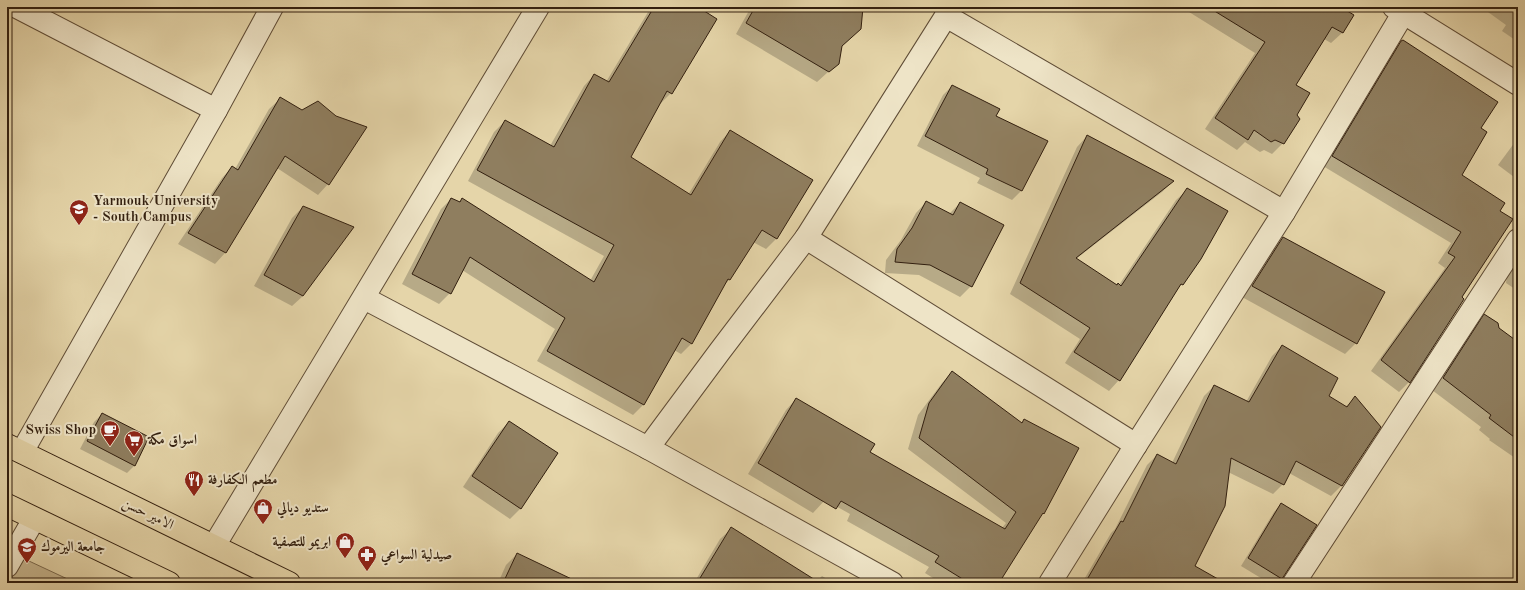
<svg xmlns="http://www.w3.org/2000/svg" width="1525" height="590" viewBox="0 0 1525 590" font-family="'Old Standard TT',Amiri,serif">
<rect width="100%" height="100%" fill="#e5d5a9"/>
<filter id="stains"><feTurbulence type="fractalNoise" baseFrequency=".005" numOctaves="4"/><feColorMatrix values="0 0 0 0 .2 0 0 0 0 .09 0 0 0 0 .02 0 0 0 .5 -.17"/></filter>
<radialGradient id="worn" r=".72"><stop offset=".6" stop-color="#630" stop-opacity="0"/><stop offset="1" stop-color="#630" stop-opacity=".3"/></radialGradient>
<path fill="#c7b68f" stroke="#7c6a4f" d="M14 554 76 583H7V573Z"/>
<g fill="#0003">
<path d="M394 7H403L400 10Z"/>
<path d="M651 7H696L671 93 661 103H660L629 158 688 195 720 142 730 131 811 180 776 239 766 249 753 242 729 280 724 285 692 343 681 354 674 350 643 405 633 415 537 361 555 329 462 270 450 293 439 304 402 284 441 209 451 199 458 203 462 199 590 281 604 256 468 181 494 132 505 121 550 146 584 86 594 75 606 82Z"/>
<path d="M751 7H862L860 29 841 47 838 63 817 82 736 34Z"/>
<path d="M1181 7H1339L1353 15 1342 33 1331 43 1324 39 1295 86V115L1283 143 1272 154 1264 150 1260 152 1245 142 1237 150 1205 129 1255 53Z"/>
<path d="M1481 7H1518V42L1502 31 1506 25Z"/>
<path d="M1402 42 1480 128 1460 176 1499 211 1460 298 1409 382 1399 392 1371 371 1445 268 1438 263 1451 243 1323 166 1391 53Z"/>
<path d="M952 86 995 116 1047 141 1021 191 1012 200 977 183 980 178 917 146 943 95Z"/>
<path d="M280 99 328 184 318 195 277 168 225 253 215 264 178 244 222 178 232 167 235 169 269 109Z"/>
<path d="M1087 136 1172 182 1162 192 1076 259 1116 286 1119 285 1176 200 1187 190 1182 284 1176 290 1119 380 1109 391 1065 363 1080 339 1010 294 1077 147Z"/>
<path d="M1518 138V180L1498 165Z"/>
<path d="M926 202 949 214 960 203 971 286 960 297 919 275 885 273 886 260 901 240 916 213Z"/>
<path d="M303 207V296L292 306 254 286 292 218Z"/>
<path d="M1283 238 1384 292 1356 343 1345 354 1242 297 1273 249Z"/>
<path d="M1518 258V291L1506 283 1507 275Z"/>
<path d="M1485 316 1498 329 1518 344V460L1489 440 1490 439 1479 430 1481 427 1432 390 1473 327Z"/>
<path d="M1282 346 1327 396 1345 407 1355 398 1380 427 1341 486 1331 496 1289 473 1283 484 1273 494 1228 472 1194 566 1201 583H1082L1111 533 1115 529 1147 465 1157 455 1172 463 1204 396 1214 386 1246 402 1272 356Z"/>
<path d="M952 372 1021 424 1024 420 1078 449 1043 513 1039 518 998 583H941L925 573 929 567 847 521 850 514 825 500 813 513 748 474 786 410 796 399 869 452 1002 528 1006 523 908 449 918 415 942 383Z"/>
<path d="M102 414 134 466 127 473 80 449 94 422Z"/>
<path d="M509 422 521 508 510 519 463 487 498 433Z"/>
<path d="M1281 504 1282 579 1277 583H1269L1241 566 1274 512Z"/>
<path d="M731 529 774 583H694L720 539Z"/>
<path d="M517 554 577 583H498L506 565Z"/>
<path d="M822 576 834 583H815Z"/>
</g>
<g fill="#8f7e5f" stroke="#321f0f">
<path d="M654 7H698L717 19 672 94 667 91 631 157 691 195 730 130 813 180 777 239 762 230 730 280 728 279 692 344 682 338 644 405 547 351 565 318 470 257 451 294 412 274 451 198 460 202 462 198 594 282 614 245 477 170 505 120 554 147 594 74 609 82Z"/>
<path d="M755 7H863L861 29 842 46 839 64 829 72 746 23Z"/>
<path d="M1208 7H1345L1344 9 1354 15 1343 33 1332 27 1296 85 1310 93 1297 115 1300 119 1284 144 1275 140 1271 142 1254 130 1248 140 1215 118 1265 42Z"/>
<path d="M1403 40 1498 102 1481 128 1487 132 1462 175 1505 203 1500 211 1513 219 1462 297 1464 299 1410 383 1381 360 1455 257 1448 253 1461 232 1332 156 1401 41Z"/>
<path d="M952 85 1000 109 996 116 1048 141 1022 191 986 174 988 169 925 136Z"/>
<path d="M280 97 302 110 318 101 336 116 367 127 329 185 285 156 226 253 188 233 232 166 238 170Z"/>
<path d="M1087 135 1174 181 1076 258 1117 285 1118 283 1121 286 1187 188 1228 211 1201 259 1183 285 1181 284 1120 381 1074 352 1090 328 1020 283Z"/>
<path d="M926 201 953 215 960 202 1004 225 972 287 930 265 895 262 897 249 912 228Z"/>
<path d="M303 206 354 227 303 296 264 275Z"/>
<path d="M1283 237 1385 292 1357 344 1252 286Z"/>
<path d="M1484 314 1498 323 1499 328 1518 342V440L1489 418 1491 415 1443 378Z"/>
<path d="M1282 345 1338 378 1329 396 1347 407 1355 396 1381 427 1342 486 1296 461 1284 485 1231 458 1225 506 1195 566 1225 583H1085L1121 521 1123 522 1157 454 1176 464 1214 385 1249 402Z"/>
<path d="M952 371 1022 423 1024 419 1079 448 1044 514 1043 513 999 583H969L935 562 939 556 841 501 836 509 758 463 796 398 875 444 870 452 1005 529 1016 512 919 438 929 403Z"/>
<path d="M102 413 149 437 135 466 87 441Z"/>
<path d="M509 421 558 453 521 509 472 476Z"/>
<path d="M1281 503 1317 525 1282 579 1248 558Z"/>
<path d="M731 527 820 583H697Z"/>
<path d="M517 553 580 583H503Z"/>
</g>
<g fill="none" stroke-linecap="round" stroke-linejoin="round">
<g stroke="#5f4c36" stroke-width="24">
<g id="minor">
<path d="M17 7 216 110"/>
<path d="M950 7 946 16 806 238 1136 445"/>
<path d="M1394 7 1518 84"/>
<path d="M946 16 1284 212"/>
<path d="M364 298 648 448 892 583"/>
<path d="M648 448 720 351 806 238"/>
<path d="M22 452 216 110 272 7"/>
<path d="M214 546 538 7"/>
<path d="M7 566 34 519"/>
<path d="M1050 583 1136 445 1284 212 1407 7"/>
<path d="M1294 583 1518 240"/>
</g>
</g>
<g stroke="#321f0f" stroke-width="24">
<g id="primary">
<path d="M7 445 289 583"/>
<path d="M7 505 169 583"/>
</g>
</g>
<use href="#minor" stroke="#eee4c7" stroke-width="22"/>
<use href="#primary" stroke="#e5d5a9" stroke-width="22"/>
</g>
<defs>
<g id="university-pin" transform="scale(1)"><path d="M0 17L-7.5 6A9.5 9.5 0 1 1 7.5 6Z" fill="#8f2418" stroke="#eee4c7"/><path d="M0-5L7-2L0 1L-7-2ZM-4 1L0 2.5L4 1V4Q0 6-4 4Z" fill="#fff"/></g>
<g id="cafe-pin" transform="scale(1)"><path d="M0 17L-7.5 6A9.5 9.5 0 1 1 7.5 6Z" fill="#8f2418" stroke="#eee4c7"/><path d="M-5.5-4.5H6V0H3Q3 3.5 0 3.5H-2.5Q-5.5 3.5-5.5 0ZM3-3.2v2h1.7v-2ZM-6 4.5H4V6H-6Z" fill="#fff"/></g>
<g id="supermarket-pin" transform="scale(1)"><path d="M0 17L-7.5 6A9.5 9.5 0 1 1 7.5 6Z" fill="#8f2418" stroke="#eee4c7"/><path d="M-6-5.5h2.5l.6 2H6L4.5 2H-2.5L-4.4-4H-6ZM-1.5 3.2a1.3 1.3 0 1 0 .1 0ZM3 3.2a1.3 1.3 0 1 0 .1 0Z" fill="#fff"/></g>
<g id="restaurant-pin" transform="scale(1)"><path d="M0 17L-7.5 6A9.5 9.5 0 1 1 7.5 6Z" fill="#8f2418" stroke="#eee4c7"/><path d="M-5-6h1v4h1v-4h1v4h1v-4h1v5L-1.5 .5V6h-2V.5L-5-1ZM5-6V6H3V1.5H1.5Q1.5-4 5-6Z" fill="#fff"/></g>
<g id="shop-pin" transform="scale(1)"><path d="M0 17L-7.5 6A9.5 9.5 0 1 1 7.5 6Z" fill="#8f2418" stroke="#eee4c7"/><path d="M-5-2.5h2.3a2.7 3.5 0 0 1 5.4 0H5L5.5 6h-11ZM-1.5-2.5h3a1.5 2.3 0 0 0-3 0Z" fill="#fff"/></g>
<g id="pharmacy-pin" transform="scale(1)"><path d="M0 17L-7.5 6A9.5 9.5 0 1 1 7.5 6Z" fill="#8f2418" stroke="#eee4c7"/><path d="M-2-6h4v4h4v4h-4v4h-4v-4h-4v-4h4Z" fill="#fff"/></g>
</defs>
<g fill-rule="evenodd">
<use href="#university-pin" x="79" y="209"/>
<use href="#cafe-pin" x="110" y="430"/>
<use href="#supermarket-pin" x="134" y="440"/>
<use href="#restaurant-pin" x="194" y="480"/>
<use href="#shop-pin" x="263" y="508"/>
<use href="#shop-pin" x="345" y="542"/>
<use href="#university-pin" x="27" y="547"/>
<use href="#pharmacy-pin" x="367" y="555"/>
</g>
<g text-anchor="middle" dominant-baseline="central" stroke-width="4" stroke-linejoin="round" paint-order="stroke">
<g font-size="14" font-weight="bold" fill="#321f0f" stroke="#eee4c7" text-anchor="start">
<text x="93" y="201">Yarmouk University<tspan x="93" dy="16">- South Campus</tspan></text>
<text x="96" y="430" text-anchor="end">Swiss Shop</text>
<text x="148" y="440">اسواق مكة</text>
<text x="208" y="480">مطعم الكفارفة</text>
<text x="277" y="508">ستديو ديالي</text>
<text x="331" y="542" text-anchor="end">ابريمو للتصفية</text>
<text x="41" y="547">جامعة اليرموك</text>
<text x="381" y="555">صيدلية السواعي</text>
</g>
<g font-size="14" fill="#321f0f" stroke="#eee4c7">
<text transform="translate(148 514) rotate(26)">الامير حسن</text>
</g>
</g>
<rect width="1525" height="590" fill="none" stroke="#e5d5a9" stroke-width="24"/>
<rect x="8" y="8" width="1509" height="574" fill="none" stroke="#321f0f" stroke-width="2"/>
<rect x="12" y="12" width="1501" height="566" fill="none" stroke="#321f0f"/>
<rect width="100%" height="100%" filter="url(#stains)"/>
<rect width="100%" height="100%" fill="url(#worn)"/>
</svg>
